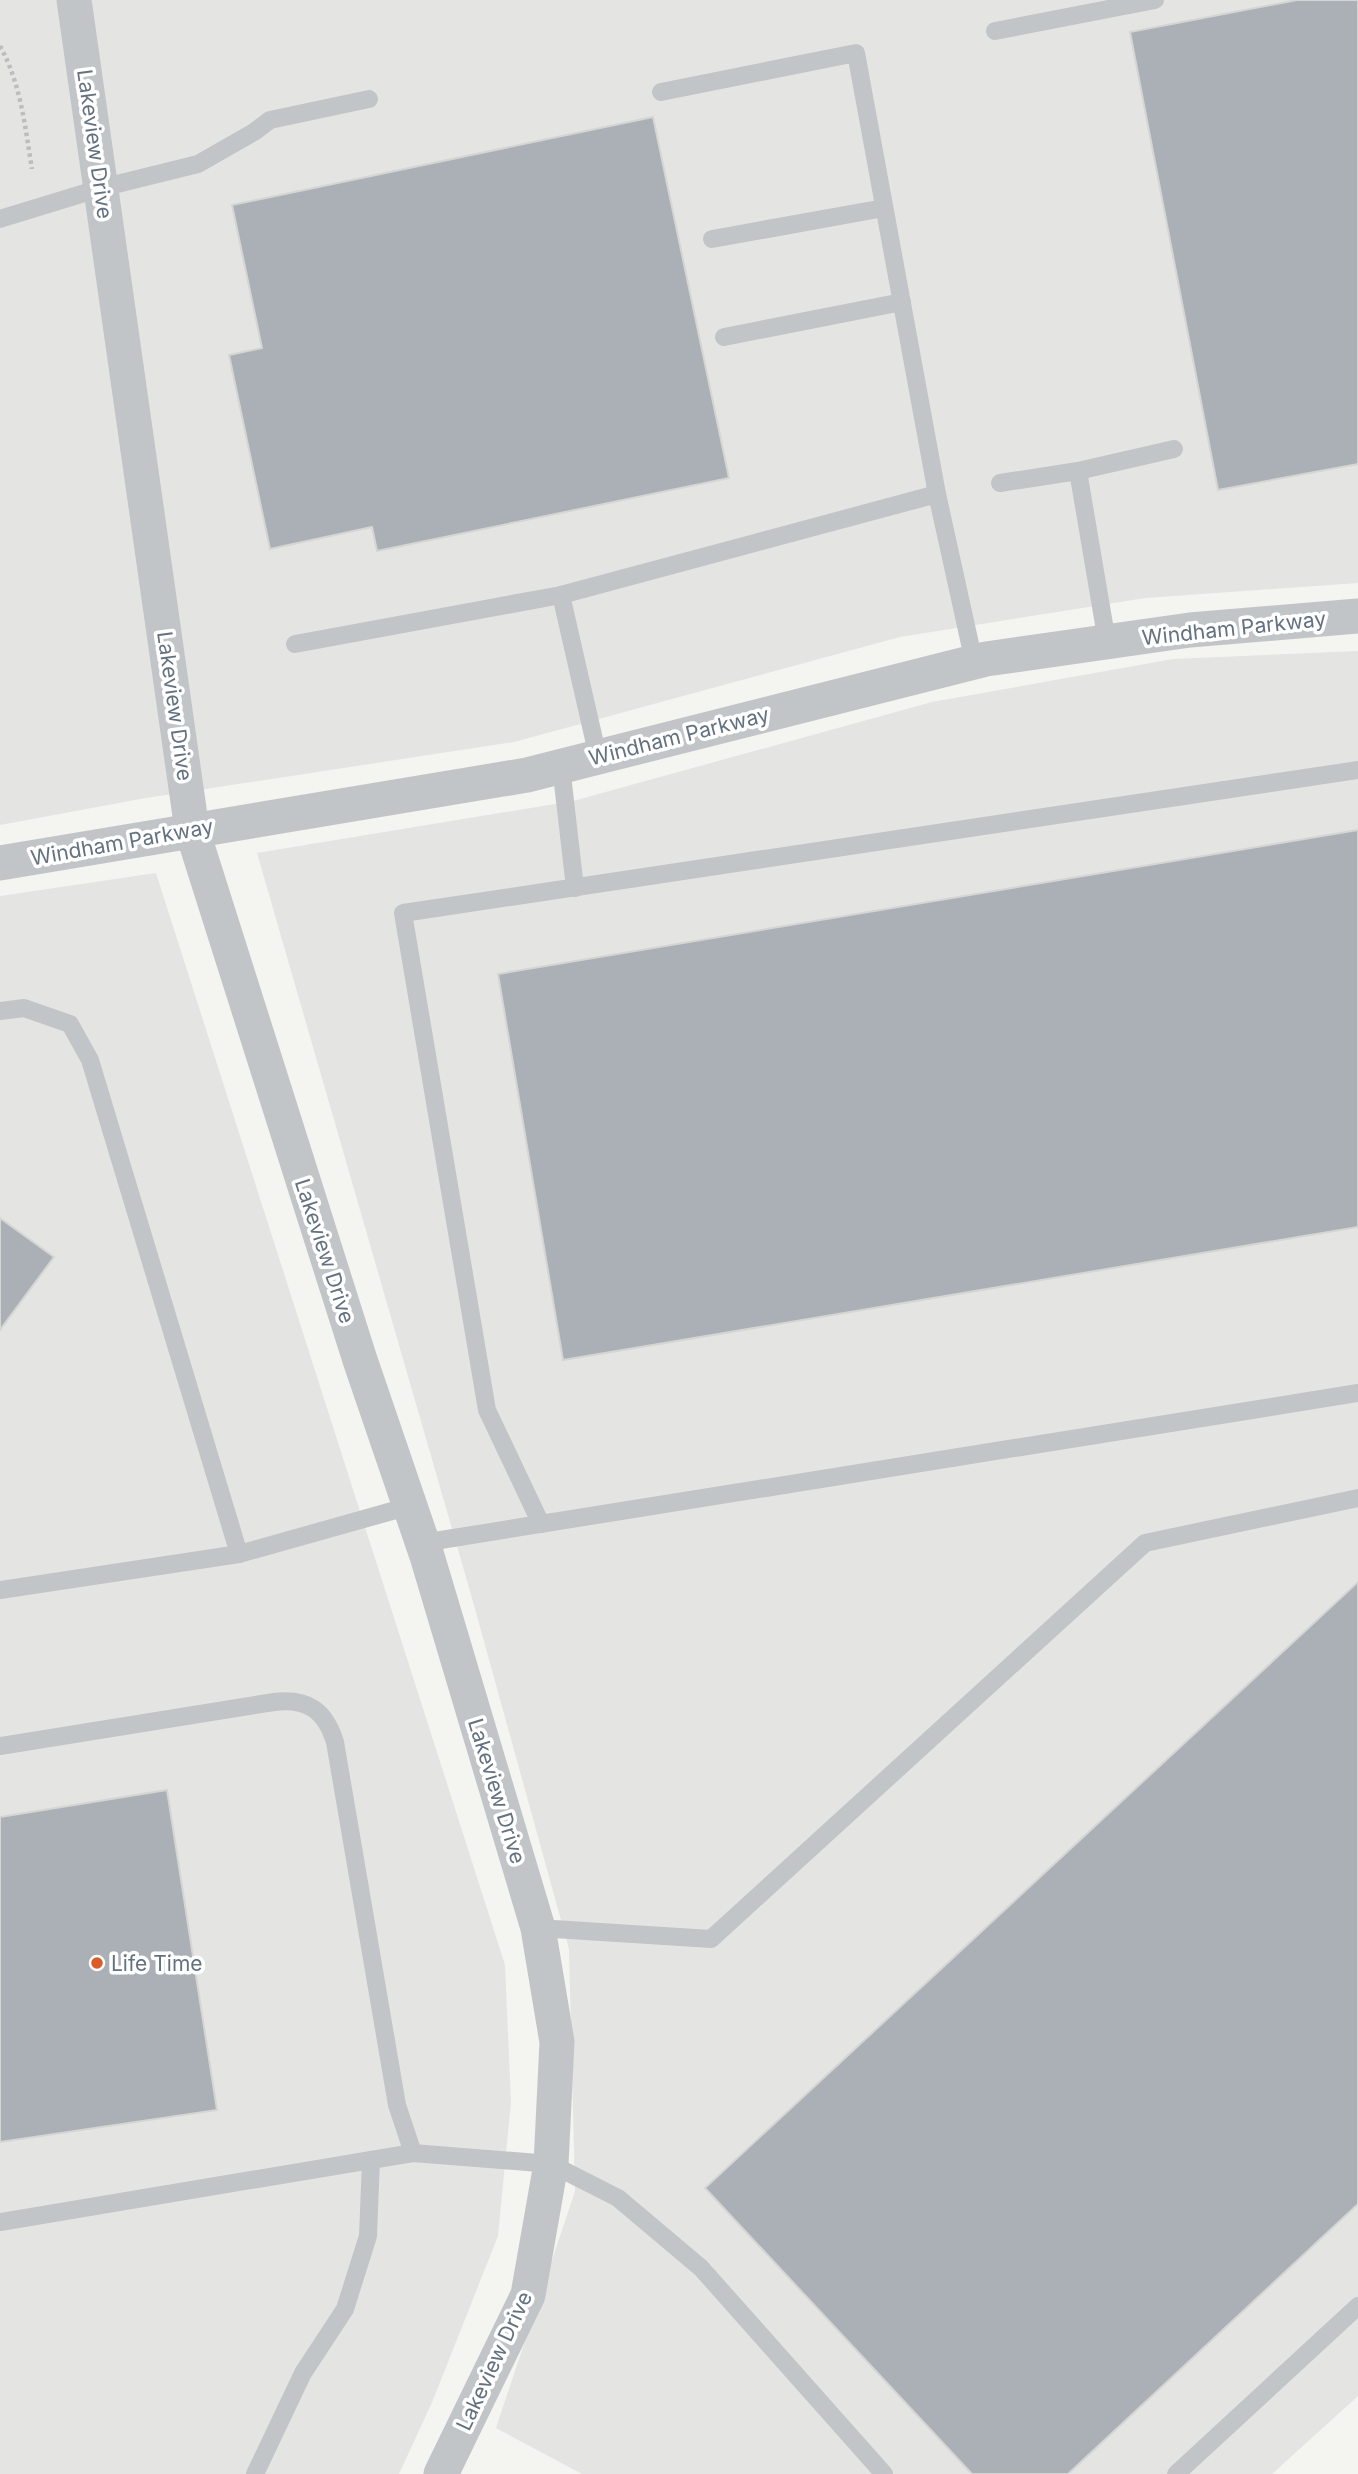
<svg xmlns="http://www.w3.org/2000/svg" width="1358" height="2474" viewBox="0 0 1358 2474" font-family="Inter,sans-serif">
<rect width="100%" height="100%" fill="#f4f4f0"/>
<g fill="#e4e5e3">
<path d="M0 0H1358V583L1145 598 900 637 514 742 140 799 0 825Z"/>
<path d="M1358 651V2396L1272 2474H582L496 2428 575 2191 569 1949 472 1598 257 853 573 801 932 702 1173 659Z"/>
<path d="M156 873 505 1965 511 2102 498 2236 433 2400 399 2474H0V896Z"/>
</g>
<g fill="#aab0b6" stroke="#d5d5d3" stroke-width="2">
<path d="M1297 0H1358V464L1218 490 1130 32Z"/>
<path d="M653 117 729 478 377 551 372 527 270 549 229 355 262 348 232 205Z"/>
<path d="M1358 830V1227L563 1360 498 974Z"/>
<path d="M0 1218 54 1257 0 1330Z"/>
<path d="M1358 1582V2204L1068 2474H972L705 2188Z"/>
<path d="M167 1790 217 2110 0 2142V1817Z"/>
</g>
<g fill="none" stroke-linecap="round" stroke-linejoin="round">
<path stroke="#bbbdbf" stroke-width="4.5" stroke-dasharray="3.5 3.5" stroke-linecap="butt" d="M0 46C21 84 25 127 32 169"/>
<g stroke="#c2c5c8" stroke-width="18">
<path d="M995 31 1155 0"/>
<path d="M661 92 856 53 937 494 974 662"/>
<path d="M0 219 101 188 198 164 254 132 270 120 369 99"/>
<path d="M712 239 884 208"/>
<path d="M724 337 902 302"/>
<path d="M1078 471 1107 642"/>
<path d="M1000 483 1078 471 1174 449"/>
<path d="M561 595 598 757"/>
<path d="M295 644 561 595 937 494"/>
<path d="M561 766 575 888"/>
<path d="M0 1011 24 1008 70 1024 90 1060 239 1554 410 1506"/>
<path d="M541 1524 487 1410 403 913 1358 770"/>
<path d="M422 1543 1358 1393"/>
<path d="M0 1590 239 1554"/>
<path d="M0 1746 274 1702C307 1698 325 1710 335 1742L397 2105 413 2153"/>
<path d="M538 1928 711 1939 1145 1543 1358 1498"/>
<path d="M0 2222 413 2153 551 2164 618 2198 701 2268 884 2474"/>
<path d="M255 2474 303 2373 345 2309 368 2236 371 2160"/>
<path d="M1176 2474 1358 2306"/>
</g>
<g stroke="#c2c5c8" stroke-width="35">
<path d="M74 0 192 830 360 1360 427 1556 538 1928 557 2042 551 2164 528 2295 441 2474"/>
<path d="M0 863 527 775 986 659 1190 630 1358 616"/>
</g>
</g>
<circle fill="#db5c29" stroke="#fff" stroke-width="2.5" cx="97" cy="1963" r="7"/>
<g text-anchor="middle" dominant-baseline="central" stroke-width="7" stroke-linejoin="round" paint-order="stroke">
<g font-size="21" fill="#647280" stroke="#fff">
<text transform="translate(95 144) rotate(82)">Lakeview Drive</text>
<text transform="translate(1234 628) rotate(-6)">Windham Parkway</text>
<text transform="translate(175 706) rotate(82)">Lakeview Drive</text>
<text transform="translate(679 736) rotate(-14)">Windham Parkway</text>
<text transform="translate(122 842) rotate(-10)">Windham Parkway</text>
<text transform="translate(325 1251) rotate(72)">Lakeview Drive</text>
<text transform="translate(497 1791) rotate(73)">Lakeview Drive</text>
<text transform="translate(494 2361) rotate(-65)">Lakeview Drive</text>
</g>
<g font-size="21" fill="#647280" stroke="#fff" text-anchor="start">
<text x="111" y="1963">Life Time</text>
</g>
</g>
</svg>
